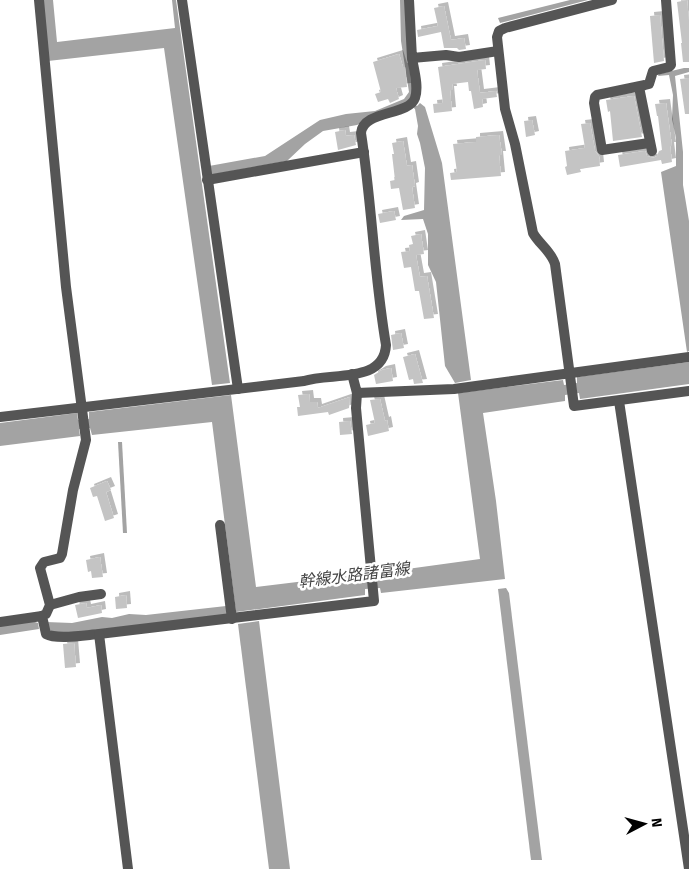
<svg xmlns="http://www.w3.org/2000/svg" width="689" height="869" viewBox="0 0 689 869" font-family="'Fira Sans','Noto Sans JP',sans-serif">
<defs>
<filter id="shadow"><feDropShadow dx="4" dy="-4" stdDeviation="0" flood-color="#0004"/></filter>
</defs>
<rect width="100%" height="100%" fill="#fff"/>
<g fill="#a3a3a3">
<path d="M43 0H53L57 42 175 28 172 0H176L230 383 212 385 164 48 48 61Z"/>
<path d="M400 0H413L412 96 410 101 417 106 420 103 425 107 442 163 471 380 455 383 445 366 436 282 428 265V234L423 219 401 220 404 216 424 210 425 168 420 143 417 134 418 126 415 109 408 103 376 115 357 125 323 131 305 144 287 161 210 175 209 166 265 156 320 120 346 114 375 111 404 99 409 92 401 41Z"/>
<path d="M570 0H588L500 23 498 18Z"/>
<path d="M684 68H689V72L675 76 683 152V185L689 221V351L687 352 661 172 676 166V138L672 119 673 95 669 75 658 76 659 74Z"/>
<path d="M689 362V384L580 399 579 393 565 395V401L483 413 496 501 505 579 381 593 380 588 365 589V595L236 612 212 422 92 435 90 428 79 429 80 436 0 446V423L77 413 78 420 89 419V412L231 395 256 587 363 574 364 580 379 578 378 573 480 559 458 393 563 380 564 385 577 383V377Z"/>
<path d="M118 442H122L127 533H123Z"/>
<path d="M506 588 509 593 542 860H531L498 589Z"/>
<path d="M226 606 227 615 78 632 53 633 47 627 46 622 72 623 102 617 112 618 129 614 146 615Z"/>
<path d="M32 621 38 623 39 629 0 635V626Z"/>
<path d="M259 621 290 869H269L238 624Z"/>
</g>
<g fill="#c4c4c4" filter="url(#shadow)">
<path d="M687 0 689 21V62H683L681 43H682L677 2Z"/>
<path d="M444 6 451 40 464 38 466 49 459 50 457 48H444L441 32 418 37 417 30 438 26 434 8Z"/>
<path d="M660 15 664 61 654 63 650 16Z"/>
<path d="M399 54 403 67H405L407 87 396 88 399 99 390 103 388 99 378 102 375 94 381 92 373 62Z"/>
<path d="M485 60 486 69 477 70 480 93 496 91 497 97 482 99 483 107 474 109 471 91H469L468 82 452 84 453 90H450L452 111 434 113 433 104 443 103 438 67Z"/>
<path d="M689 78V114H685L680 79Z"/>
<path d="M634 96 642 137 613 141 610 111 608 112 606 100Z"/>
<path d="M666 103 672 146H670L672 162 662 164 661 160 620 167 618 155 645 151 647 156 653 158 657 156 659 151 662 150 658 116H657L655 104Z"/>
<path d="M532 120 535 135 526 137 524 121Z"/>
<path d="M590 123 595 151 599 156 600 166 580 169 581 172 567 175 565 167 567 166 565 151 585 148 581 124Z"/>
<path d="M345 130 346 136 354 135 356 145 338 150 335 132Z"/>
<path d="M499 135 502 155H499L501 176 451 180 450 173 457 172 453 144 476 142V137Z"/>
<path d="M403 141 407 166 412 165 415 186 412 187 415 208 403 210 399 188 391 189 390 181 395 180 392 154H394L392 143Z"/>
<path d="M394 211 396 220 380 223 378 214Z"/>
<path d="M421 234 424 254 416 255 420 277 427 276 434 318 424 319 419 291H415L411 267 404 268 401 252 410 251 409 245 413 244 411 236Z"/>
<path d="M401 333 404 348 393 350 391 335Z"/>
<path d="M415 354 423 383 414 384 413 379 409 380 403 357Z"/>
<path d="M391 368 393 381 376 384 374 375 382 370Z"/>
<path d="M309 394 310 402H317L318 408 350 397 349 408 329 415 328 412 298 416 297 407H300L298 395Z"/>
<path d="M380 399 385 421 387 420 389 431 368 436 366 425 375 423 370 400Z"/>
<path d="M350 421 352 434 340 435 339 422Z"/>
<path d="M107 481 111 490 106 492 114 518 105 521 97 496 93 497 90 488Z"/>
<path d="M100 557 103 577 92 578 91 571 88 572 86 560Z"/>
<path d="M126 595 127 608 116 609 115 597Z"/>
<path d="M86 603 87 608 101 605 102 613 78 618 75 605Z"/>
<path d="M74 643 76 667 65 668 63 644Z"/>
</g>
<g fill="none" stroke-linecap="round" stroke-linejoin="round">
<g stroke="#555" stroke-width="10">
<path d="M39 0 66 287 86 440 73 490 62 554 60 558 44 562 40 568 50 605 46 614 42 616 46 634C57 640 86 635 99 634L374 601 356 408 357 393"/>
<path d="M182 0 238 389"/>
<path d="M409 0 412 58 446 55 459 57 498 51"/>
<path d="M612 0 505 28 499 31 497 37 505 109 515 144 533 233C539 244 551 251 555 264L574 406 689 391"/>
<path d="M639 87 652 151"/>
<path d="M649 143 602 150 594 103 595 97 597 95 645 85 649 84 653 71 669 67 671 65 666 0"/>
<path d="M207 180 364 152"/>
<path d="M352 374 357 393 454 389 689 357"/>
<path d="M619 401 689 869"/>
<path d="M0 417 304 381C331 372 384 384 386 345 374 275 372 204 361 133 363 110 409 116 415 98 419 87 414 70 412 58"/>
<path d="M220 525 232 619"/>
<path d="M50 605 79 597 101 594"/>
<path d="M0 622 42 616"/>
<path d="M99 634 128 869"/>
</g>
</g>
<g text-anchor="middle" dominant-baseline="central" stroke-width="5" stroke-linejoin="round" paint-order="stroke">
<g font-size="16" font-style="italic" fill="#444" stroke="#fff">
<text transform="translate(354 575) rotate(-7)">幹線水路諸富線</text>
</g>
</g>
<g transform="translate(644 824) rotate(84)" stroke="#ffffff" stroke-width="4" paint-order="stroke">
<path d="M0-4L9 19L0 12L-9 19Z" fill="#000000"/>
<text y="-8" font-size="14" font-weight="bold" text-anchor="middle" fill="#000000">N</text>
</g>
</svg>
